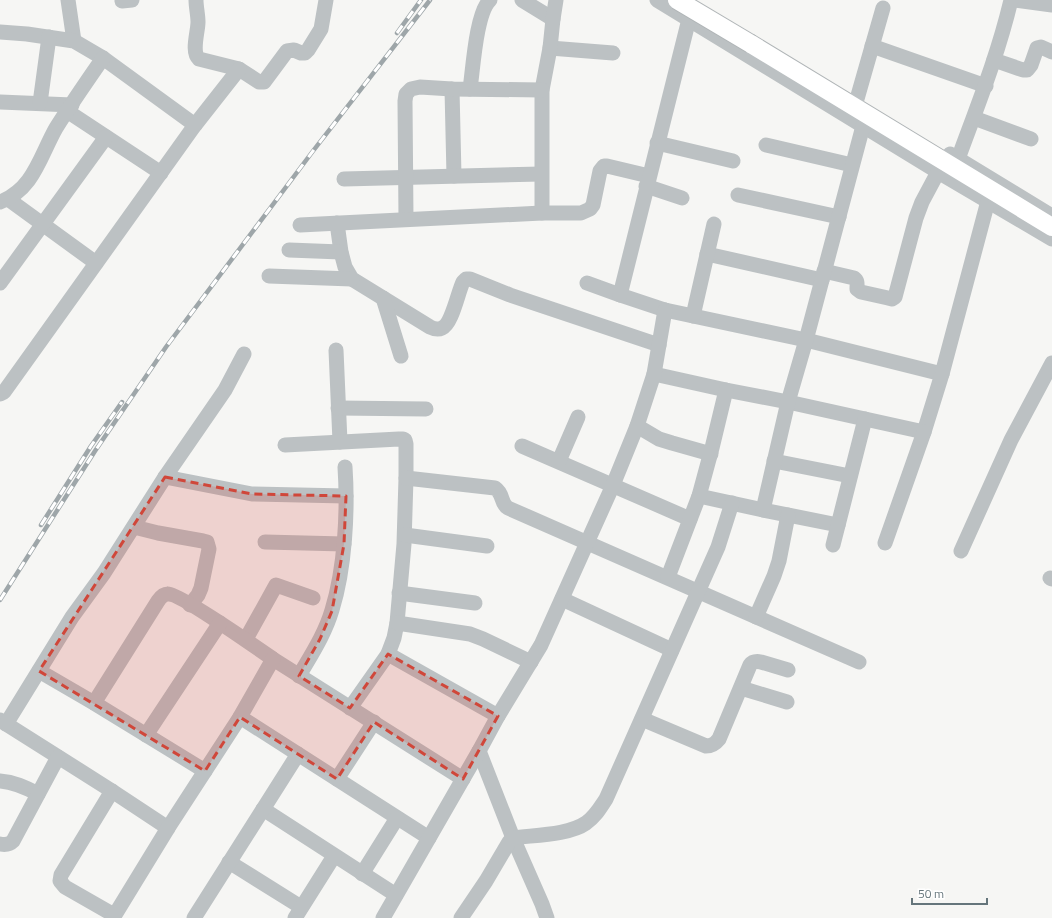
<svg xmlns="http://www.w3.org/2000/svg" width="1052" height="918" viewBox="0 0 1052 918" font-family="'Titillium Web',sans-serif">
<rect width="100%" height="100%" fill="#f6f6f4"/>
<g fill="none" stroke-linecap="round" stroke-linejoin="round">
<g stroke="#b0b5b7" stroke-width="20">
<path id="major" d="M751 44 1052 227"/>
</g>
<g stroke="#bcc1c3" stroke-width="15">
<path d="M68 0 74 41"/>
<path d="M196 0C196 7 198 15 198 22 198 32 191 52 199 59L239 69 259 82H264L287 51 294 50 301 53H305L308 50 321 29 326 0"/>
<path d="M522 0 553 19"/>
<path d="M657 0 945 176 1052 239"/>
<path d="M1015 0 1052 5"/>
<path d="M122 1 132 0"/>
<path d="M0 32 27 34 74 41 103 58 195 125"/>
<path d="M872 46 986 86"/>
<path d="M550 48 613 53"/>
<path d="M994 60 1023 70H1027L1031 65 1037 48 1041 47 1052 52"/>
<path d="M452 89 454 176"/>
<path d="M470 89C473 69 476 13 490 0"/>
<path d="M857 99 883 8"/>
<path d="M0 102 72 105"/>
<path d="M40 103 49 37"/>
<path d="M67 111 161 173"/>
<path d="M974 118 1031 139"/>
<path d="M657 143 733 161"/>
<path d="M766 145 852 165"/>
<path d="M950 154 1052 216"/>
<path d="M958 159C977 107 998 55 1011 0"/>
<path d="M344 179 541 174"/>
<path d="M646 186 682 198"/>
<path d="M738 195 839 217"/>
<path d="M8 199 96 263"/>
<path d="M0 202C34 189 40 156 56 128 71 104 87 81 103 58"/>
<path d="M542 213V90L550 48 553 19 556 0"/>
<path d="M406 219 405 101 406 94 411 89 420 87 452 89 542 90"/>
<path d="M337 223 341 252 345 267 352 279 430 327C434 329 438 330 442 328 452 324 458 292 463 282L466 279H470L510 295 659 345"/>
<path d="M300 225 542 213H581L590 209 593 205 600 171 604 166H607L649 176"/>
<path d="M289 250 341 252"/>
<path d="M707 254 822 280"/>
<path d="M824 271 854 278C858 281 857 284 857 289L861 292 888 298 892 299 895 297 916 218 922 202 938 172"/>
<path d="M269 276 352 279"/>
<path d="M0 283 106 137"/>
<path d="M587 283 620 295 665 310 806 340 942 374"/>
<path d="M620 295 689 19 694 12"/>
<path d="M383 298 401 356"/>
<path d="M693 316 714 224"/>
<path d="M336 350 340 442"/>
<path d="M654 374 726 390 788 402 924 432 942 374 988 201"/>
<path d="M0 394 4 392 195 125 239 69"/>
<path d="M338 408 426 409"/>
<path d="M637 426 659 439 672 443 711 454"/>
<path d="M285 445 399 439H403L405 440 406 444V478L404 544 397 623 394 638 388 654 350 708"/>
<path d="M522 446 690 519"/>
<path d="M559 461 578 417"/>
<path d="M774 461 850 476"/>
<path d="M165 477 252 494 346 496"/>
<path d="M406 478 495 488C504 494 500 503 508 508L859 662"/>
<path d="M699 496 763 510 838 525"/>
<path d="M763 510 788 402 806 340 863 126"/>
<path d="M134 527 158 533 203 541 207 542 209 549 201 588 198 595 190 605"/>
<path d="M405 535 487 546"/>
<path d="M265 542 344 544"/>
<path d="M885 543 924 432"/>
<path d="M833 545 865 419"/>
<path d="M961 551 1011 440 1052 363"/>
<path d="M668 577 699 496 712 448 726 390"/>
<path d="M1050 578 1052 579"/>
<path d="M399 593 475 603"/>
<path d="M562 599 672 650"/>
<path d="M756 617 774 576 779 561 788 515"/>
<path d="M397 623 470 634 483 639 531 662"/>
<path d="M246 639 276 585 313 598"/>
<path d="M388 654 498 716"/>
<path d="M39 671 94 703 205 771"/>
<path d="M299 676C311 655 325 634 332 610 345 568 348 511 345 467"/>
<path d="M741 688 787 702"/>
<path d="M94 703 158 601C160 598 163 594 168 594 179 593 260 650 273 659L463 779"/>
<path d="M240 717 429 838"/>
<path d="M642 719 706 746C712 746 715 744 719 739L750 665C753 661 756 661 761 662L788 670"/>
<path d="M0 720 112 791 168 828"/>
<path d="M6 724 72 617 104 573 165 477 225 390 244 354"/>
<path d="M146 735 220 623"/>
<path d="M479 751 513 838 542 904 547 918"/>
<path d="M337 779 374 722"/>
<path d="M0 781C14 782 25 787 38 794"/>
<path d="M112 791 61 875 60 881 65 887 114 915"/>
<path d="M263 809 396 895"/>
<path d="M0 844C5 845 9 845 13 841L58 757"/>
<path d="M229 862 301 907"/>
<path d="M362 874 397 818"/>
<path d="M113 918 168 828 240 717 273 659"/>
<path d="M194 918 298 754"/>
<path d="M295 918 334 856"/>
<path d="M383 918 479 751 498 716 541 645 613 485 637 426 654 374 665 310"/>
<path d="M461 918 486 881 509 842 513 838C534 835 569 835 586 823 595 817 600 808 606 799L718 547 732 503"/>
</g>
<use href="#major" stroke="#fff" stroke-width="18"/>
<g stroke="#9ea6a9" stroke-width="4.5">
<g id="rail">
<path d="M397 33 421 0"/>
<path d="M41 525 91 446 122 402"/>
<path d="M0 600 95 451 166 347 313 151 430 0"/>
</g>
</g>
<use href="#rail" stroke="#fff" stroke-width="3" stroke-dasharray="9" stroke-linecap="butt"/>
<g stroke="#b0b5b7" stroke-width="20" stroke-linecap="butt">
<path id="major-bridge" d="M677 0 751 44"/>
</g>
<use href="#major-bridge" stroke="#fff" stroke-width="18"/>
</g>
<path fill="#d0473a" fill-opacity="0.2" stroke="#d0473a" stroke-width="3" stroke-dasharray="8 5" stroke-linejoin="round" d="M165 477 252 494 346 496 344 544 332 611 320 639 299 676 350 708 388 654 498 716 463 779 374 722 337 779 240 717 205 771 39 671Z"/>
<path d="M912 898v6h75v-6" fill="none" stroke="#65757b" stroke-width="2"/>
<text x="918" y="898" font-size="12" fill="#65757b" stroke="#ffffff" stroke-width="3" paint-order="stroke">50 m</text>
</svg>
